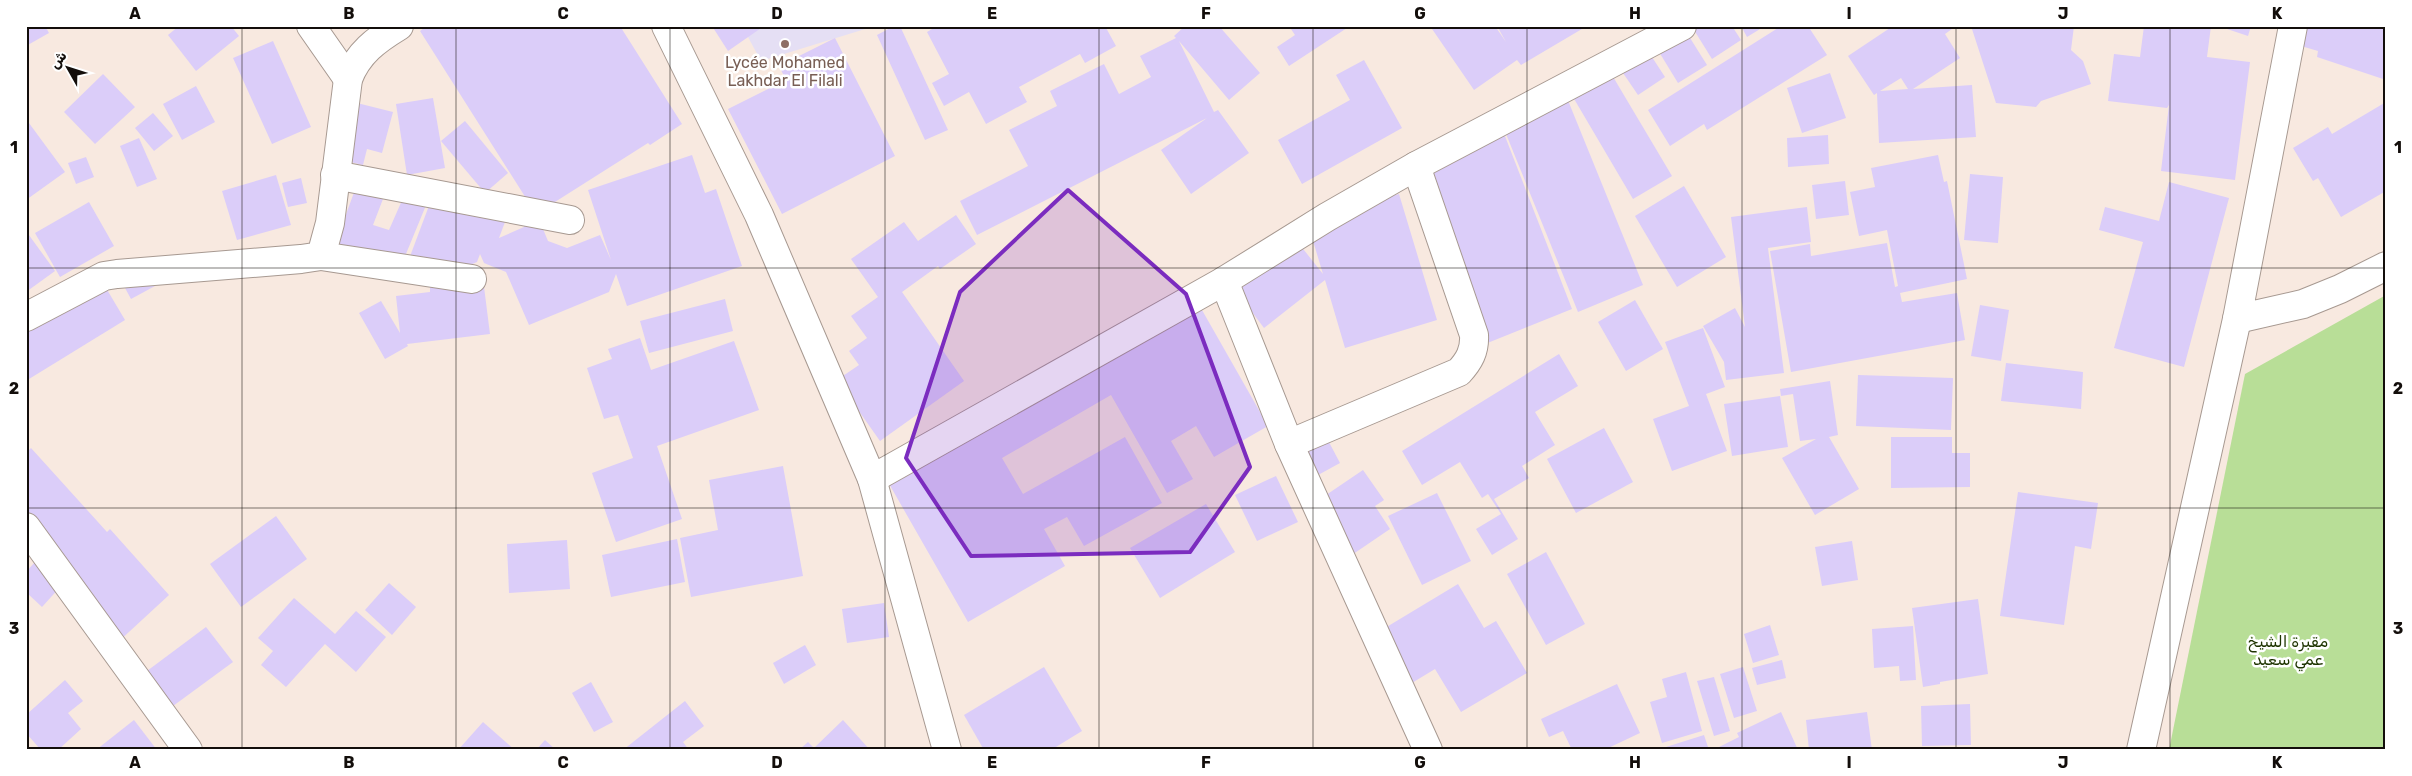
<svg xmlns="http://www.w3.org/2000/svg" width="2412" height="776" viewBox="0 0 2412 776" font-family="Rubik,'Noto Sans Arabic',sans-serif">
<rect width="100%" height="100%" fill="#f8e9e0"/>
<path fill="#e5dff4" d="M742 26H875L761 61Z"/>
<path fill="#b8de97" d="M2386 295V750H2169L2245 374Z"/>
<g fill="#dbcdf9" fill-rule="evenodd">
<path d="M26 26H45L49 33 26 46Z"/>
<path d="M179 26H231L239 36 196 71 168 35Z"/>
<path d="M427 26H620L682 124 650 145 648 143 536 214 420 31Z"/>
<path d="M712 26H764L728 51Z"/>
<path d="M894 26H900L948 130 925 140 877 35Z"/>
<path d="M937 26H1105L1116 46 1085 63 1080 54 1019 87 1027 102 986 124 969 92 944 106 932 83 949 74 927 32Z"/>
<path d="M1185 26H1219L1260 73 1229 100 1179 41 1214 112 1218 110 1249 153 1191 194 1161 150 1207 118 977 235 960 201 1028 166 1009 130 1057 106 1050 91 1104 64 1119 94 1151 77 1140 56 1176 38 1174 36Z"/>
<path d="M1289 26H1350L1289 66 1277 47 1295 35Z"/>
<path d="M1430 26H1495L1506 42 1497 26H1587L1521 65 1517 60 1474 90Z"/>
<path d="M1699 26H1732L1741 40 1712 59 1694 30Z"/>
<path d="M1741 26H1765L1747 37Z"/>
<path d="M1781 26H1808L1827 55 1707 130 1704 124 1670 146 1648 110Z"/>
<path d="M1893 26H1956L1945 34 1960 58 1913 89 1972 85 1976 137 1879 143 1877 93 1874 95 1848 56ZM1901 78 1908 89 1880 91Z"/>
<path d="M1971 26H2074L2071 50 2083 61 2091 84 2041 101 2036 107 1996 103Z"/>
<path d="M2144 26H2211L2207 57 2250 62 2235 180 2161 171 2169 105 2167 108 2108 101 2114 54 2140 57Z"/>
<path d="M2218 26H2251L2248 36Z"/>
<path d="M2308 26H2386V80L2317 57 2318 51 2301 46Z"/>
<path d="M1685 30 1707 65 1678 83 1656 47Z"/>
<path d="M835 38 895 156 782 214 728 109 786 80 779 66Z"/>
<path d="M273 41 311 127 272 144 233 58Z"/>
<path d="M1648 51 1665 77 1638 95 1621 70Z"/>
<path d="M1364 60 1402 128 1302 184 1278 140 1350 100 1336 75Z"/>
<path d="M1609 70 1672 176 1633 199 1570 92Z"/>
<path d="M1830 73 1846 118 1802 133 1787 88Z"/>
<path d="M103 74 135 107 95 144 64 112Z"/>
<path d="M196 86 215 122 182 140 163 104Z"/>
<path d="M433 98 445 168 407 175 396 104Z"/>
<path d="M1567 98 1643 285 1578 312 1502 124Z"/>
<path d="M341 99 393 112 382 153 367 149 363 165 325 156Z"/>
<path d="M2386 102V191L2341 217 2318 178 2313 181 2293 148 2328 127 2332 134Z"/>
<path d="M153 113 173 136 154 151 135 128Z"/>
<path d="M26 119 65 172 26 200Z"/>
<path d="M465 121 508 173 485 193 441 141Z"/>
<path d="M1503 131 1572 309 1480 346 1410 168Z"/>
<path d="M1828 135 1829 164 1788 167 1787 138Z"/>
<path d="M139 138 157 179 137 187 120 146Z"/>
<path d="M692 155 705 193 716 189 742 266 627 306 616 274 609 292 529 325 506 272 484 263 480 254 477 262 449 274 409 259 436 187 508 214 499 238 524 227 529 214 538 217 548 241 567 248 600 235 611 260 588 190Z"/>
<path d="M1938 155 1944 182 1947 181 1967 279 1900 293 1902 302 1957 293 1965 340 1791 372 1770 251 1810 244 1811 256 1887 243 1895 287 1898 286 1887 230 1859 236 1850 192 1875 187 1871 168Z"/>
<path d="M86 157 94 177 76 184 68 163Z"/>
<path d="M1970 174 2003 177 1998 243 1964 240Z"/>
<path d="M276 175 291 225 237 240 222 191Z"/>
<path d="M360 176 388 186 373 225 389 230 407 189 429 198 401 266 333 250Z"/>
<path d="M301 178 307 203 288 207 282 183Z"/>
<path d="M1845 181 1849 215 1816 219 1812 185Z"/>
<path d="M2169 182 2229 198 2184 367 2114 348 2143 242 2099 230 2105 207 2159 221Z"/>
<path d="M1684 186 1726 257 1677 287 1635 216Z"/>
<path d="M1399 194 1437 320 1345 348 1325 280 1264 328 1234 288 1296 240 1323 274 1307 221Z"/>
<path d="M89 202 114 246 60 277 35 233Z"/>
<path d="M1807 207 1811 242 1768 248 1784 373 1726 380 1724 362 1703 326 1735 308 1745 327 1731 217Z"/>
<path d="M956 215 976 244 940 269 938 266 902 292 964 381 880 441 837 380 859 365 849 351 867 338 851 316 878 297 851 259 904 222 918 241Z"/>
<path d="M26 231 55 271 26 292Z"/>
<path d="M142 262 155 286 131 299 118 275Z"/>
<path d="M93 266 125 320 29 379 26 375V326L30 304Z"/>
<path d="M483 279 490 334 407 344 408 346 385 359 359 313 381 301 400 333 396 296 430 292V286Z"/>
<path d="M725 299 733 331 649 353 640 321Z"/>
<path d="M1635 300 1663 349 1626 371 1598 322Z"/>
<path d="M1198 303 1268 426 1214 457 1196 426 1171 441 1193 479 1167 493 1111 395 1002 458 1023 494 1125 437 1162 503 1084 546 1067 517 1044 529 1065 566 968 622 888 482Z"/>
<path d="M1980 305 2009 310 2001 361 1971 356Z"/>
<path d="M1703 328 1725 387 1706 394 1727 451 1672 471 1653 419 1689 406 1665 342Z"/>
<path d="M640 338 651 370 734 341 759 410 657 446 682 519 616 542 592 473 633 458 618 415 604 419 587 368 612 359 608 349Z"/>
<path d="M1559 354 1578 386 1535 412 1555 445 1522 466 1529 478 1494 499 1518 539 1492 555 1476 529 1501 514 1488 494 1482 498 1460 462 1422 485 1402 451Z"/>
<path d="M2006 363 2083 372 2081 409 2001 401Z"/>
<path d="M1858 375 1953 378 1951 430 1856 426Z"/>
<path d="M1830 381 1838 435 1829 437 1859 489 1815 515 1782 458 1816 439 1800 441 1793 394 1781 396 1780 389Z"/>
<path d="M1780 396 1788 447 1732 456 1724 404Z"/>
<path d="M1321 427 1340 463 1309 480 1289 445Z"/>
<path d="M1604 428 1633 482 1576 513 1547 459Z"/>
<path d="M1891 437H1952V453H1970V487L1891 488Z"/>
<path d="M31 448 107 532 110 529 169 595 117 643 26 525V453Z"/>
<path d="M783 466 803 576 691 597 680 538 718 530 709 480Z"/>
<path d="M1363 470 1384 500 1375 506 1390 529 1340 563 1304 510Z"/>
<path d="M1276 476 1298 522 1257 541 1235 495Z"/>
<path d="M2018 492 2098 503 2091 549 2075 546 2064 625 2000 616Z"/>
<path d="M1437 493 1471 561 1422 585 1388 516Z"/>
<path d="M1206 504 1235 552 1160 598 1130 548Z"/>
<path d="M276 516 307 559 241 607 210 564Z"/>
<path d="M677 539 685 582 611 597 602 555Z"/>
<path d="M567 540 570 589 509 593 507 544Z"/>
<path d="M1852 541 1858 580 1822 586 1815 547Z"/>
<path d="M1546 552 1585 624 1546 645 1507 574Z"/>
<path d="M35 562 61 586 42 607 26 592V572Z"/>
<path d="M389 583 416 607 392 635 365 610Z"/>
<path d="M1458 584 1484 628 1496 621 1527 673 1461 712 1435 669 1402 689 1370 637Z"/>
<path d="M294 598 335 634 356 611 386 637 356 672 325 644 286 687 261 665 273 651 258 638Z"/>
<path d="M1978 599 1988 674 1940 682V684L1923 687 1912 608Z"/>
<path d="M884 603 889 637 847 643 842 609Z"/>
<path d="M1770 625 1779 655 1753 663 1744 634Z"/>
<path d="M1913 626 1916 680 1900 681 1899 666 1874 668 1872 629Z"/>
<path d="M206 627 233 662 173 706 147 671Z"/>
<path d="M805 645 816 665 784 684 773 663Z"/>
<path d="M1782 660 1786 678 1757 685 1752 668Z"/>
<path d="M1044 667 1082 731 1051 750H984L964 715Z"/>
<path d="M1743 667 1757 711 1734 718 1720 674Z"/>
<path d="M1686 672 1702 731 1662 743 1650 702 1667 697 1662 679Z"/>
<path d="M1714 677 1730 731 1714 736 1697 681Z"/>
<path d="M65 680 83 701 68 713 81 729 58 750H41L26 733V715Z"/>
<path d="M591 682 613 722 594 732 572 693Z"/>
<path d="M1617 684 1640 733 1604 750H1572L1563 731 1549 737 1541 719Z"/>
<path d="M685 701 704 726 683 742 689 750H623Z"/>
<path d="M1970 704 1971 745 1922 746 1921 706Z"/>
<path d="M1781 712 1798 750H1713L1739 737 1737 733Z"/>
<path d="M1867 712 1872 750H1809L1806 720Z"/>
<path d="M134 720 157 750H96Z"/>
<path d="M843 720 870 750H799L808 742 814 748Z"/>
<path d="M483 722 515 750H458Z"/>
<path d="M1704 735 1709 750H1666V747Z"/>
<path d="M545 740 556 750H536Z"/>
</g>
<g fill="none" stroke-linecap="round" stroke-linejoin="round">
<g stroke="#a79991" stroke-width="30">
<g id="minor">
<path d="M311 26 348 79"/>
<path d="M666 26 759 215 872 479 1224 281 1327 217 1416 166 1682 26"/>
<path d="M2293 26 2237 319 2303 304 2340 289 2386 266"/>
<path d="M335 175 570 220"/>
<path d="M321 256 472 279"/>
<path d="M1224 281 1289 444 1428 750"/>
<path d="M26 317 104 276 117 274 301 259 321 256 330 223 348 79C358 53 376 40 399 26"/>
<path d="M1289 444 1459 372C1469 361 1475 351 1474 335L1416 166"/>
<path d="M872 479 947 750"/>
<path d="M26 527 188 750"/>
<path d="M2141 750 2237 319"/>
</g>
</g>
<use href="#minor" stroke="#fff" stroke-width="28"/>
</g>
<path fill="#7b2cbf" fill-opacity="0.2" stroke="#7b2cbf" stroke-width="4" stroke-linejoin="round" d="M1068 190 1186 294 1250 467 1190 552 971 556 906 458 960 292Z"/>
<path fill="none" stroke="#130e0b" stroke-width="1" stroke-opacity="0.55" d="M242 26V750M456 26V750M670 26V750M885 26V750M1099 26V750M1313 26V750M1527 26V750M1742 26V750M1956 26V750M2170 26V750M26 268H2386M26 508H2386"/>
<circle fill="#8d6e63" stroke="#fff" stroke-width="2" cx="785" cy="44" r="5"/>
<g text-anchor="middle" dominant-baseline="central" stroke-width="5" stroke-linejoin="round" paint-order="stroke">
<g font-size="16" fill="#785e54" stroke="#fff">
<text x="785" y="62">Lycée Mohamed<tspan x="785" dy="18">Lakhdar El Filali</tspan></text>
</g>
<g font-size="16" fill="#1e3401" stroke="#fff">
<text x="2288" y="641">مقبرة الشيخ<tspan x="2288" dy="18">عمي سعيد</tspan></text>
</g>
</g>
<rect width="2412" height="776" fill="none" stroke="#ffffff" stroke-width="55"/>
<g transform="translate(68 68) rotate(309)" stroke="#ffffff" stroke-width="4" paint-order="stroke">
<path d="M0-4L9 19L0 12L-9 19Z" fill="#130e0b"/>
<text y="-8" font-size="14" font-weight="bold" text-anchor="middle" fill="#130e0b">ش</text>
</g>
<rect x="28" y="28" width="2356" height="720" fill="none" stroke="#130e0b" stroke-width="2"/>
<g font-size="16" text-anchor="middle" font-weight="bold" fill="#130e0b">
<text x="135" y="19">A</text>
<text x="349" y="19">B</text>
<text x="563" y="19">C</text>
<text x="777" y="19">D</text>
<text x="992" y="19">E</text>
<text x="1206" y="19">F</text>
<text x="1420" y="19">G</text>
<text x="1635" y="19">H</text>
<text x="1849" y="19">I</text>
<text x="2063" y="19">J</text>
<text x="2277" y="19">K</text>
<text x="14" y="153">1</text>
<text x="2398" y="153">1</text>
<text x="14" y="394">2</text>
<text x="2398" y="394">2</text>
<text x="14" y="634">3</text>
<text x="2398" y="634">3</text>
<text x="135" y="768">A</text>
<text x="349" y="768">B</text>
<text x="563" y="768">C</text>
<text x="777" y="768">D</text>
<text x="992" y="768">E</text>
<text x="1206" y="768">F</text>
<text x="1420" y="768">G</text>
<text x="1635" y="768">H</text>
<text x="1849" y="768">I</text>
<text x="2063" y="768">J</text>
<text x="2277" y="768">K</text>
</g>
</svg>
